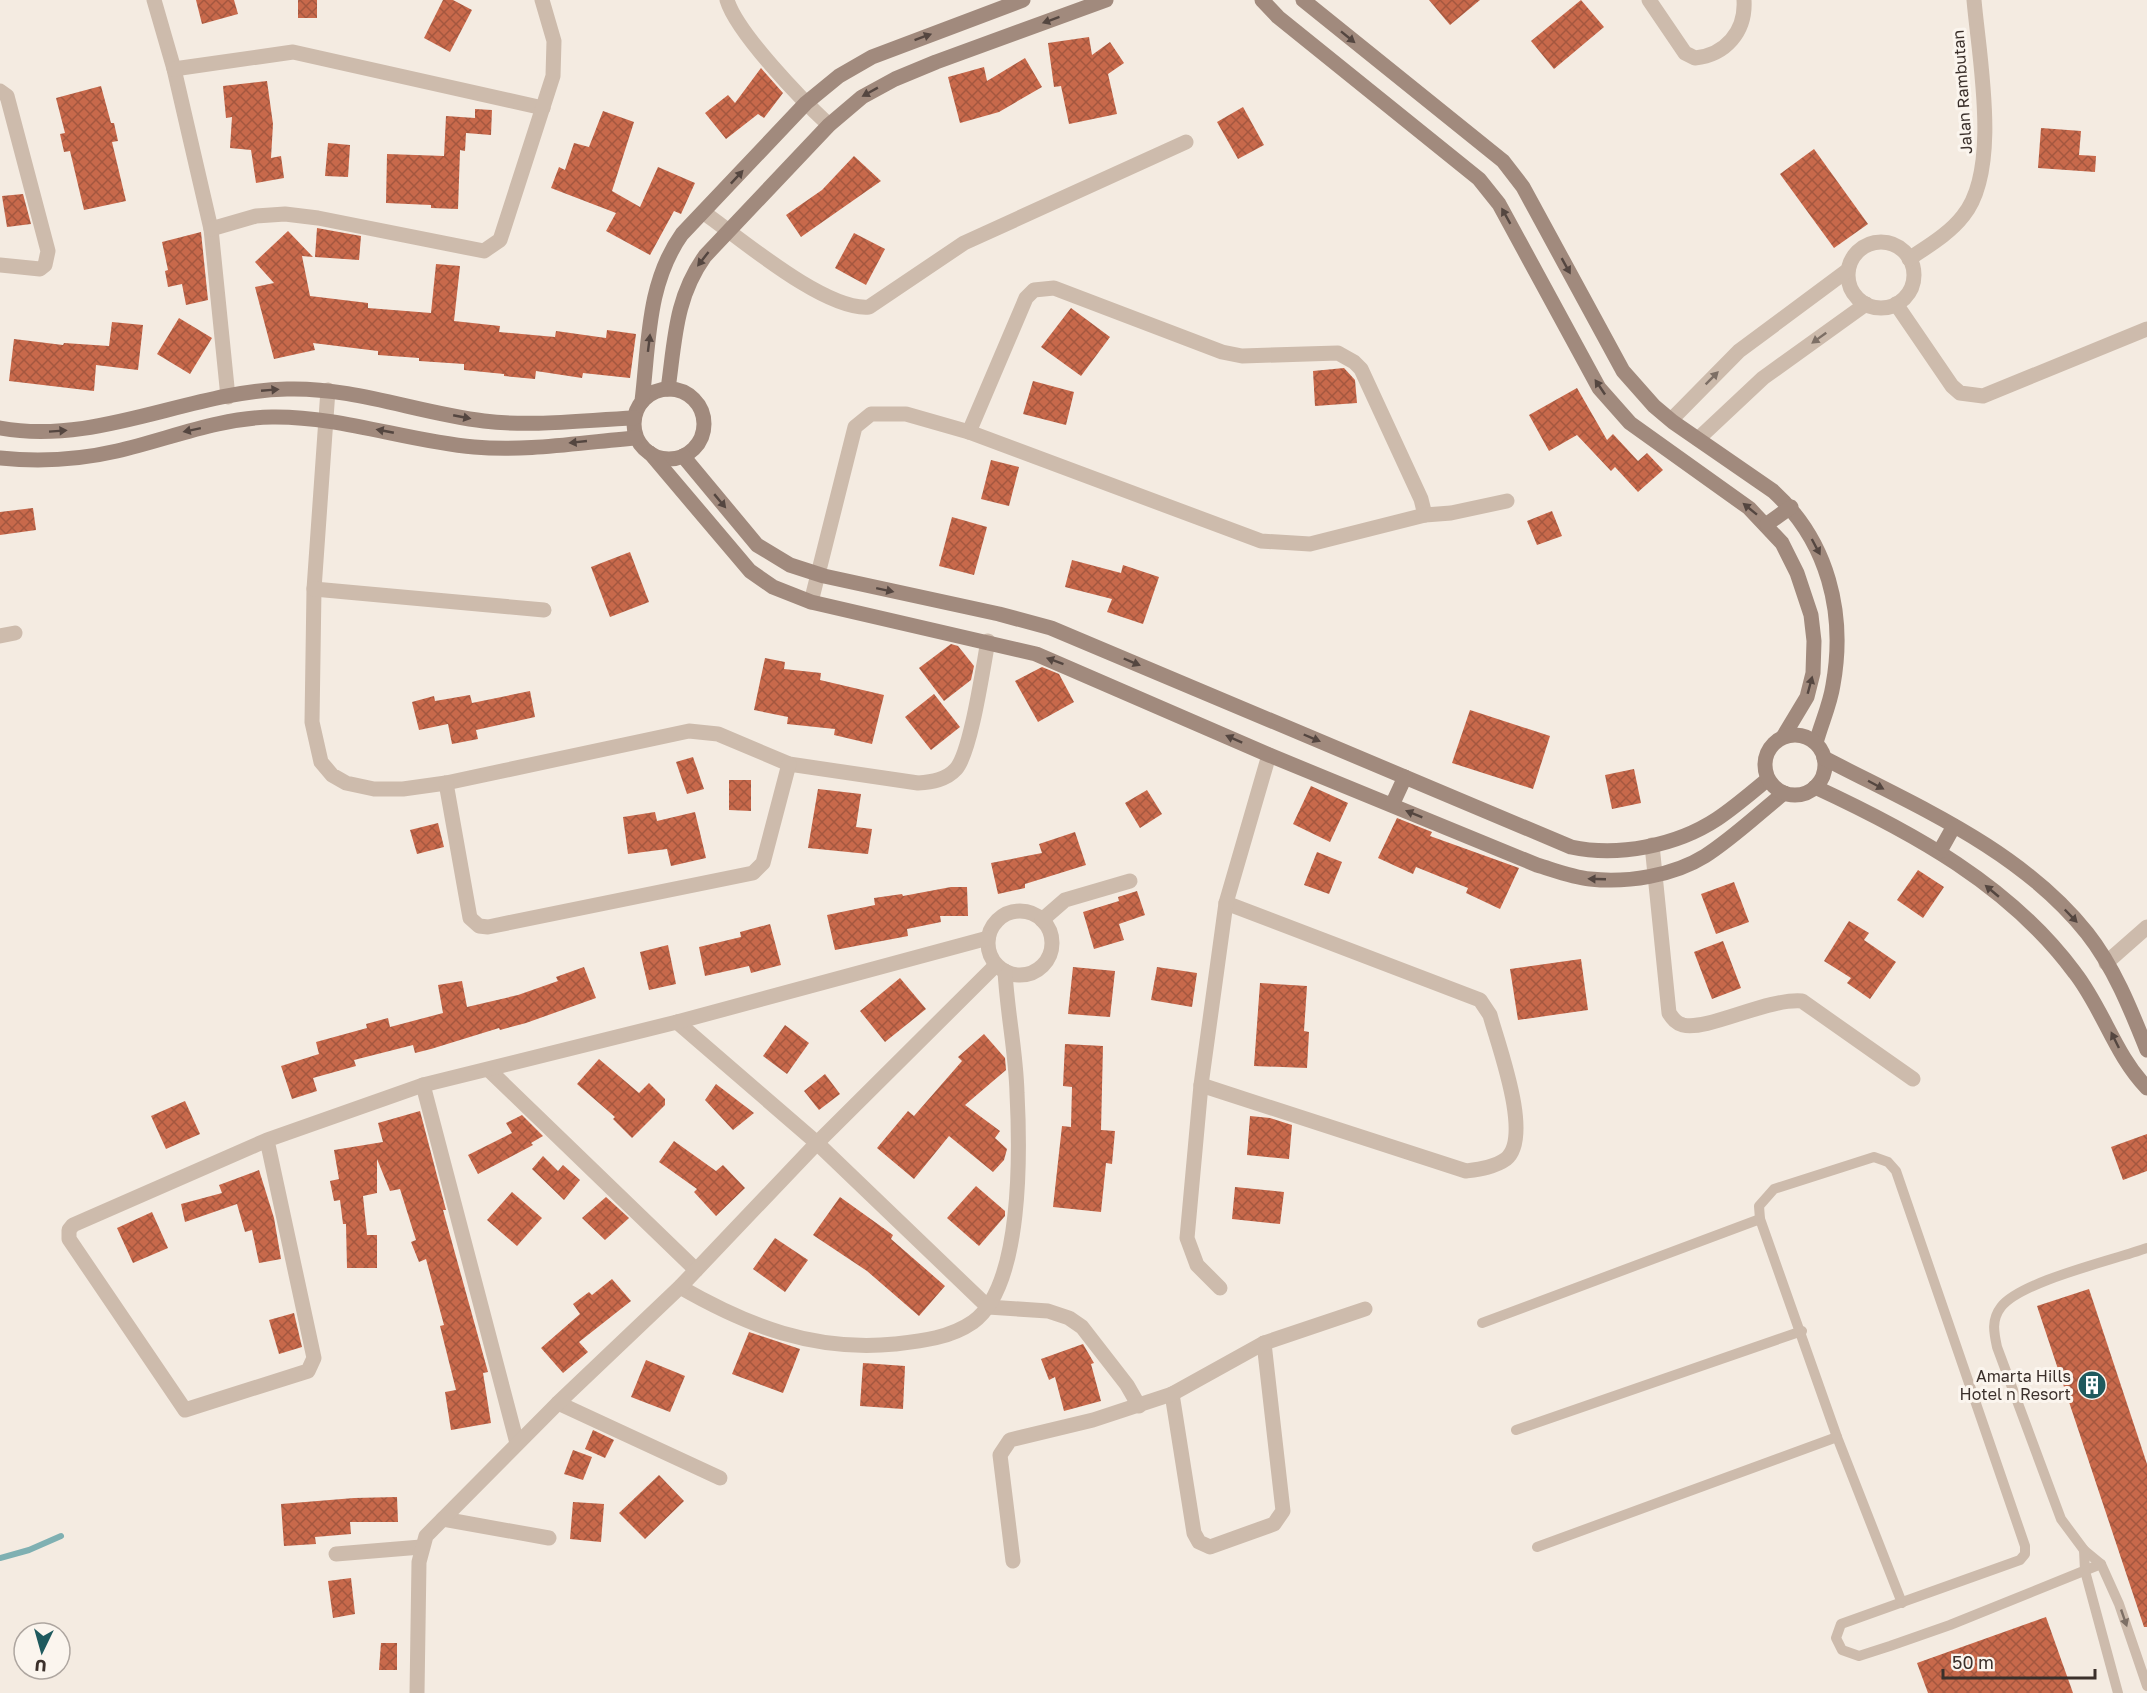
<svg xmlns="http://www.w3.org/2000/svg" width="2147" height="1693" viewBox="0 0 2147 1693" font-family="'Golos Text',sans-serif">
<defs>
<pattern id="building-cross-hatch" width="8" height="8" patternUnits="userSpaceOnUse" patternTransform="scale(1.5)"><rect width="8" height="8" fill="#c8694b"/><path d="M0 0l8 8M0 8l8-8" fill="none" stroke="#a4573f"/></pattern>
</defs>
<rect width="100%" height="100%" fill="#f4ebe1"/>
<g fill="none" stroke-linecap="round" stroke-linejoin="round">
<path stroke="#7fb0b2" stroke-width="6" d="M0 1558 29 1550 61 1536"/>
</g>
<g fill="url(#building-cross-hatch)">
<path d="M196 0H234L238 14 202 24Z"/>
<rect x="298" y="0" width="19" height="18"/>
<path d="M443 0H453L472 10 450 52 424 38Z"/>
<path d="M1429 0H1480L1450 25Z"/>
<path d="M1581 0 1604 27 1554 69 1531 41Z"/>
<path d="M1089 37 1092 55 1110 42 1124 63 1108 74 1117 114 1069 124 1061 86 1054 87 1048 43Z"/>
<path d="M1025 58 1042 87 999 112 960 123 948 77 984 67 987 81Z"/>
<path d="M761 68 783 93 764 118 758 114 726 139 705 113 728 95 735 103Z"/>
<path d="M267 81 273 124 271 158 281 156 284 178 256 183 251 150 230 148 232 117 226 118 223 86Z"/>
<path d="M101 86 111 123H114L118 141 112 142 126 201 84 210 70 151 64 152 60 134 65 133 56 98Z"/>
<path d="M1243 107 1264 145 1238 159 1217 122Z"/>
<path d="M475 109 492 110 491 135 466 133 465 151 460 150 458 209 431 208V205L386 203 387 154 444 156 446 116 475 118Z"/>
<path d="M603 111 634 122 612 191 640 207 658 167 695 183 681 214 674 211 650 255 606 231 616 213 551 188 559 167 565 170 574 143 589 147Z"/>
<path d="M2041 128 2081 131 2079 155 2096 156 2095 172 2038 168Z"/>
<path d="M328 143 350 145 348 177 325 176Z"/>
<path d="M1814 149 1868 224 1834 248 1780 174Z"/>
<path d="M854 156 881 181 801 237 786 215 822 190Z"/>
<path d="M23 194 31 224 7 227 2 196Z"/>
<path d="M317 228 361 236 359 260 315 257Z"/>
<path d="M288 231 313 257 302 256 310 296 368 303V308L431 313 436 264 460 266 454 321 500 326 499 332 555 337 556 331 606 338 607 330 636 334 630 378 583 373 582 378 536 371 535 379 504 376V374L464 370V364L419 361V358L378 355V351L313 343 315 350 274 359 255 287 274 283 255 262Z"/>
<path d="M201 232 208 300 186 305 182 284 168 287 165 271 168 270 162 242Z"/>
<path d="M854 233 885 249 866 285 835 268Z"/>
<path d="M1071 308 1110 337 1081 376 1041 347Z"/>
<path d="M179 318 212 338 190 374 157 354Z"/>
<path d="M112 322 143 325 138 370 96 365 94 391 9 381 14 339 63 345 64 343 109 346Z"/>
<path d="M1344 368 1355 380 1357 403 1315 406 1313 371Z"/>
<path d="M1033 381 1074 392 1066 425 1023 414Z"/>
<path d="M1577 388 1607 440 1613 434 1638 461 1647 453 1663 470 1638 492 1615 467 1611 471 1577 435 1549 451 1529 415Z"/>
<path d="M991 460 1019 467 1009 506 981 499Z"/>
<path d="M33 508 36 530 0 535V512Z"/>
<path d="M1552 511 1562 536 1537 545 1527 521Z"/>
<path d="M952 517 987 527 974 575 939 566Z"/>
<path d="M630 552 649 602 610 617 591 567Z"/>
<path d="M1072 560 1121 573 1123 565 1159 577 1143 624 1107 612 1112 599 1065 587Z"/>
<path d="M951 644 958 646 974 666 971 680 944 701 919 668Z"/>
<path d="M765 658 785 662 784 669 821 673 820 680 884 695 872 744 834 735 835 729 787 724 788 717 754 710Z"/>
<path d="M1042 667 1059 674 1074 702 1038 722 1015 681Z"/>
<path d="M530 691 535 717 476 730 478 739 452 744 448 724 419 730 412 702 434 696 435 701 470 695 472 703Z"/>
<path d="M934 694 960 727 931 750 905 717Z"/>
<path d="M1470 710 1550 736 1533 789 1452 763Z"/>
<path d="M693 757 704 789 687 794 676 762Z"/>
<path d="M1634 769 1641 803 1612 809 1605 775Z"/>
<path d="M729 780H751V811L729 810Z"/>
<path d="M1311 786 1348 803 1330 842 1293 824Z"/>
<path d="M818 789 861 794 856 827 872 829 868 854 808 848Z"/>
<path d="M1147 790 1162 814 1140 828 1125 803Z"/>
<path d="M655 812 657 821 695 812 706 858 671 866 667 849 628 854 623 817Z"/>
<path d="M1397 818 1432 832 1430 836 1519 868 1500 909 1466 893 1468 888 1416 867 1413 874 1378 858Z"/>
<path d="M438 823 444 847 417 854 410 830Z"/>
<path d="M1075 832 1086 865 1025 884V888L998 894 991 863 1042 853 1039 844Z"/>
<path d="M1317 852 1342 862 1329 894 1304 885Z"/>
<path d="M1918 870 1944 887 1923 918 1897 900Z"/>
<path d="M1734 882 1749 922 1716 934 1701 894Z"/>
<path d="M951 887H967L968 916H940L941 922 907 929 908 936 835 950 827 915 875 905 874 898 902 894 903 896Z"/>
<path d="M1137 891 1145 915 1119 924 1124 940 1094 949 1083 912 1119 901 1118 897Z"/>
<path d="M1849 921 1869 933 1864 940 1896 962 1870 999 1847 983 1851 978 1824 961Z"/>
<path d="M770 924 781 965 751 973 749 966 705 976 699 947 741 937 740 932Z"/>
<path d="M1723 941 1741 988 1712 999 1694 952Z"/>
<path d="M668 945 676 984 649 990 640 952Z"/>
<path d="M1581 959 1588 1010 1518 1020 1510 969Z"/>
<path d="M584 967 596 998 526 1023 500 1030 499 1028 431 1049 415 1053 413 1045 354 1060 356 1066 313 1078 317 1091 292 1099 281 1066 319 1054 316 1042 367 1028 366 1024 388 1018 390 1027 443 1013 438 985 462 981 467 1007 518 995 558 981 556 977Z"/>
<path d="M1073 967 1115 971 1110 1017 1068 1014Z"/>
<path d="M1157 967 1197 973 1192 1007 1151 1000Z"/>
<path d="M900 978 926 1009 885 1042 860 1011Z"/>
<path d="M1260 983 1307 986 1304 1031 1309 1032 1307 1068 1254 1066Z"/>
<path d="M785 1025 809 1043 787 1074 763 1056Z"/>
<path d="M984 1034 1005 1058 1006 1070 965 1105 1000 1131 995 1138 1007 1149 1004 1160 993 1172 949 1136 914 1179 877 1148 908 1111 914 1116 962 1061 958 1057Z"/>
<path d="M1065 1044 1103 1046 1101 1130 1115 1131 1112 1164 1106 1163 1101 1212 1053 1207 1062 1126 1071 1127 1072 1087 1063 1086Z"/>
<path d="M599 1059 639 1093 649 1083 665 1099V1105L632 1138 613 1119 615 1117 577 1084Z"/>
<path d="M825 1074 840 1094 819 1110 804 1091Z"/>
<path d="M716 1084 754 1113 733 1130 705 1100Z"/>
<path d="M185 1101 200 1134 166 1149 151 1116Z"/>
<path d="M420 1111 446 1210H443L488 1372 483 1373 491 1423 451 1430 445 1392 456 1390 440 1326 444 1325 426 1259 419 1262 411 1242 416 1240 400 1189 390 1191 377 1159V1193L363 1196 367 1235H377V1268H347L346 1224H343L340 1200 334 1201 330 1181 339 1179 334 1150 383 1142 378 1123Z"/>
<path d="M522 1115 543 1136 531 1143 533 1145 478 1174 468 1155 512 1133 506 1123Z"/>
<path d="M1250 1116 1270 1118 1292 1125 1289 1159 1247 1155Z"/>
<path d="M2147 1134V1171L2123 1180 2111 1147Z"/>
<path d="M674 1141 716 1171 723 1165 745 1188 716 1216 694 1192 697 1189 659 1162Z"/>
<path d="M543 1156 558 1171 563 1165 580 1180 564 1200 532 1169Z"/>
<path d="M259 1170 274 1218 281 1259 259 1263 252 1230 245 1232 237 1204 185 1222 181 1204 222 1193 219 1185Z"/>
<path d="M976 1186 1005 1211V1216L979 1246 947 1218Z"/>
<path d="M1235 1187 1284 1192 1280 1224 1232 1219Z"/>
<path d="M512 1192 542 1218 517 1246 487 1220Z"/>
<path d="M606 1197 629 1218 605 1240 582 1218Z"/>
<path d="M840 1197 893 1235 891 1239 945 1286 919 1316 867 1271 813 1235Z"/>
<path d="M152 1212 168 1248 133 1263 117 1228Z"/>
<path d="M775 1238 808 1260 785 1292 753 1269Z"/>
<path d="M612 1279 631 1301 579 1342 588 1352 563 1373 541 1348 580 1314 573 1304 589 1292 592 1295Z"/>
<path d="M2089 1289 2147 1464V1627H2144L2037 1306Z"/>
<path d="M294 1313 302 1347 279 1354 269 1320Z"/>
<path d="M749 1332 800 1349 783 1393 732 1374Z"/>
<path d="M1083 1344 1094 1363 1091 1364 1101 1401 1064 1411 1055 1377 1049 1380 1041 1359Z"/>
<path d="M646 1360 685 1376 670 1412 631 1397Z"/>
<path d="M863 1363 905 1366 903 1409 860 1406Z"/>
<path d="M593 1430 614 1440 605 1458 585 1449Z"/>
<path d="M573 1450 592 1457 583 1480 564 1474Z"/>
<path d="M659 1475 684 1501 645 1539 619 1513Z"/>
<path d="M397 1497 398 1522H350L351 1534 315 1537 316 1544 284 1546 281 1504 354 1498Z"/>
<path d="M573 1502 604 1504 601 1542 570 1539Z"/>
<path d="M351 1578 355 1614 333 1618 328 1581Z"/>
<path d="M2046 1617 2073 1693H1928L1917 1663Z"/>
<path d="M381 1643H397V1670H379Z"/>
</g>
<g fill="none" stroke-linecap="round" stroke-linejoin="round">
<g stroke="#cdbbac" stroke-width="10">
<path d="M1760 1219 1759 1206 1774 1189 1874 1157 1888 1162 1896 1171 2025 1546V1554L2020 1560 1841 1624 1836 1638 1842 1650 1859 1656 1890 1646 1950 1625 2101 1564"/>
<path d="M2147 1248C2114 1260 2021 1281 2001 1307 1991 1320 1994 1333 1997 1347L2061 1519 2084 1550 2101 1564 2119 1604 2147 1686"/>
<path d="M1482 1323 1760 1219 1837 1437 1902 1603"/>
<path d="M1516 1430 1802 1331"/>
<path d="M1537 1547 1837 1437"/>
<path d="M2084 1550 2085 1571 2118 1693"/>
</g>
<g stroke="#cdbbac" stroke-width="15">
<path d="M154 0 174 69 211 229 228 397"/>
<path d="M727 0C737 33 802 100 829 125"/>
<path d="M1649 0 1685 53 1695 58C1725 55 1746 32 1744 0"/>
<path d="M174 69 293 52 543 108"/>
<path d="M0 91 7 96 48 251 45 265 40 269 0 265"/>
<path d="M703 212C740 238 825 311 869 307L964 243 1186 142"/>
<path d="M211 229 256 216 285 214 318 218 484 251 500 240 553 76 554 41 542 0"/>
<circle cx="1881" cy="275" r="33"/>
<path d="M1909 259C1928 246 1949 234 1963 216 2001 170 1979 58 1974 0"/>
<path d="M1896 304 1952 386 1960 393 1983 396 2147 329"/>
<path d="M328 390 314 589 312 722 321 762 332 775 346 783 374 789H403L446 783 689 731 718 734 789 764 918 783C932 782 946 780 956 769 971 752 983 667 988 641"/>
<path d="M1671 420 1739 351 1848 270"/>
<path d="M969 432 1026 298 1034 290 1054 288 1222 352 1242 356 1338 353 1354 362 1361 369 1421 499 1425 515"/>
<path d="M1698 439 1763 378 1866 304"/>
<path d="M314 589 544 610"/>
<path d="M811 602 855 427 871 414H906L969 432 1261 541 1310 544 1425 515 1451 513 1507 501"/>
<path d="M0 636 15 633"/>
<path d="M446 783 470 918 479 926 488 927 753 873 763 863 789 764"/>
<path d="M1652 845 1669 1013C1673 1019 1676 1023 1683 1025 1708 1031 1767 998 1802 1001L1913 1079"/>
<circle cx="1020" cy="943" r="32"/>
<path d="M1042 920 1065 900 1130 881"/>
<path d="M2106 963 2147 927"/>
<path d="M677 1022 817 1143 988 1307 1048 1311 1069 1318 1082 1327 1127 1385 1139 1406"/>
<path d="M489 1070 696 1270"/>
<path d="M423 1085 517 1443"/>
<path d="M1201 1085 1466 1171C1480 1169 1495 1167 1506 1159 1533 1137 1498 1045 1490 1015L1480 1000 1226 903"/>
<path d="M267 1140 314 1358 308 1371 185 1410 69 1239V1230L73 1225 267 1140 423 1085 677 1022 988 938"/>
<path d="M680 1287C748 1326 814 1352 895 1344 922 1341 950 1338 973 1322 1023 1286 1020 1151 1017 1093 1016 1052 1007 1012 1005 971"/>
<path d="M1220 1288 1197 1265 1187 1238 1201 1085 1226 903 1269 755"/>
<path d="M1172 1394 1194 1533 1199 1542 1210 1547 1274 1524 1283 1511 1264 1343"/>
<path d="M558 1403 720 1478"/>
<path d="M443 1519 549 1538"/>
<path d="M336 1554 421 1547"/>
<path d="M1013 1561 1000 1455 1010 1440 1093 1420 1172 1394 1264 1343 1365 1309"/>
<path d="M417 1693 419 1562 426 1536 558 1403 680 1287 817 1143 996 965"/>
</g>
<g stroke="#a18a7d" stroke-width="15">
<path d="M1262 0 1278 17 1479 179 1499 204 1599 388 1630 423 1749 508 1782 543 1797 573 1811 615 1814 641 1813 673 1807 697 1783 737"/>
<path d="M1303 0 1503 161 1523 187 1623 371 1654 406 1673 422 1773 491C1828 541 1846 613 1833 685 1830 705 1821 724 1816 743"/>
<path d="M668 389C675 340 675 298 705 256L829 125 862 97 895 79 936 62 1106 0"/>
<circle cx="669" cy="424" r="35"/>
<path d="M642 401C649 343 647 283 682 234L806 103 839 76 872 57 1023 0"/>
<path d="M0 428C97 446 190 391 287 389 354 387 418 413 484 421 533 427 585 420 634 418"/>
<path d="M650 453 750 571 773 587 811 602 1036 654 1269 755 1537 865C1554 870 1572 877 1590 879 1627 883 1673 876 1705 856 1733 838 1758 814 1784 793"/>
<path d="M683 456 757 545 790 565 824 576 999 614 1051 628 1571 847C1618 857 1676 846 1717 819 1735 807 1751 793 1768 779"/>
<path d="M0 458C39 462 78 460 117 451 169 439 218 418 272 417 341 416 406 441 474 447 528 452 582 442 636 438"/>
<path d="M1767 524 1791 507"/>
<circle cx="1795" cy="765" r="30"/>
<path d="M1824 758C1916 806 2020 849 2087 933 2114 967 2131 1010 2147 1050"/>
<path d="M1815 787C1912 832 2010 885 2075 973 2103 1009 2115 1055 2147 1088"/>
<path d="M1392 805 1405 777"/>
<path d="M1940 851 1954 826"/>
</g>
</g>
<defs><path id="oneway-solid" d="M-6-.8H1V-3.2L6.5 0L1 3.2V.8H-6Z" transform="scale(1.5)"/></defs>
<g fill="#544640">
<use href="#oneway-solid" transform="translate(1051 20) rotate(160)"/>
<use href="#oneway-solid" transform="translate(923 37) rotate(-20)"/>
<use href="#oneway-solid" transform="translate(1348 37) rotate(39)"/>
<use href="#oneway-solid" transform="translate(870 92) rotate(151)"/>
<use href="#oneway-solid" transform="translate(737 177) rotate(-47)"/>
<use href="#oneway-solid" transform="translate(1506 216) rotate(-119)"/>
<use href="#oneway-solid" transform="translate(703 259) rotate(128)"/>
<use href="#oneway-solid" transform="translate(1566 266) rotate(61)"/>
<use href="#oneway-solid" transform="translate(649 343) rotate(-83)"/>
<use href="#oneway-solid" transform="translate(1600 387) rotate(-124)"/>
<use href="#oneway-solid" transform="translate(270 390) rotate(-5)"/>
<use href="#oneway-solid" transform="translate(462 417) rotate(11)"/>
<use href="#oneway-solid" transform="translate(192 430) rotate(168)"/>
<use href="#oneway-solid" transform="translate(58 431) rotate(-4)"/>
<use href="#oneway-solid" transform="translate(385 431) rotate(-169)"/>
<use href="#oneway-solid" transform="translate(578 442) rotate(174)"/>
<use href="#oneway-solid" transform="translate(720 501) rotate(50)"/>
<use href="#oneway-solid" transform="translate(1750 509) rotate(-141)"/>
<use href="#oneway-solid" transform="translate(1816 547) rotate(62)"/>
<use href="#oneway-solid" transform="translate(885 590) rotate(12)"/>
<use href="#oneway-solid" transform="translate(1055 661) rotate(-160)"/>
<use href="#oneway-solid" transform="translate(1132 662) rotate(23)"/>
<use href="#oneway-solid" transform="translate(1810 685) rotate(-75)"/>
<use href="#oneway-solid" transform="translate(1312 738) rotate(23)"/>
<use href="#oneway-solid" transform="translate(1234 739) rotate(-156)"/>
<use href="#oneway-solid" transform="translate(1876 785) rotate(28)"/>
<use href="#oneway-solid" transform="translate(1414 814) rotate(-158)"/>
<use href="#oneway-solid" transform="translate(1597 879) rotate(-178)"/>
<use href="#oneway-solid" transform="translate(1992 891) rotate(-140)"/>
<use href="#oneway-solid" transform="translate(2071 916) rotate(46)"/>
<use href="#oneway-solid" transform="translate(2115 1040) rotate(-116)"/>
</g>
<g fill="#7d6f65">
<use href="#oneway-solid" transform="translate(1819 338) rotate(144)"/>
<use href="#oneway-solid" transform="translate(1712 378) rotate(-45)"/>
<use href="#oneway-solid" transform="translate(2124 1618) rotate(71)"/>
</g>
<defs>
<g id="building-disc" transform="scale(1.5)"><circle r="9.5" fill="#1f5a5e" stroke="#fbf5ee"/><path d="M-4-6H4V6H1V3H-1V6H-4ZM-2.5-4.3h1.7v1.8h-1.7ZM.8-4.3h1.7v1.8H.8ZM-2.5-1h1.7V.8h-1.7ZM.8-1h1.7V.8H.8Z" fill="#fff"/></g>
</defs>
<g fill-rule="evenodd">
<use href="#building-disc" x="2092" y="1385"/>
</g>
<g text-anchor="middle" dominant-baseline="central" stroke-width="6" stroke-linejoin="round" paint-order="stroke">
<g font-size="16" fill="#3b302b" stroke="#fbf5ee">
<text transform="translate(1962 92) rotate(-94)">Jalan Rambutan</text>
</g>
<g font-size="16" fill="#3b302b" stroke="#fbf5ee" text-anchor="end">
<text x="2071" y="1376">Amarta Hills<tspan x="2071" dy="18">Hotel n Resort</tspan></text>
</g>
</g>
<g transform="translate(42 1651) rotate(185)"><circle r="28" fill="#fbf5ee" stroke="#aea6a0" stroke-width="1.5"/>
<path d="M0-4.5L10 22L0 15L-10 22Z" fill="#1f5a5e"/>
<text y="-9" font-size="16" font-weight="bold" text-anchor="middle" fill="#3b302b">U</text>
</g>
<path d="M1943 1669v9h152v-9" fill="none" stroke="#3b302b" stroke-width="3"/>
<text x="1952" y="1669" font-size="18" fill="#3b302b" stroke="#fbf5ee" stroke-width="4.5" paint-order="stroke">50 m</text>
</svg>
